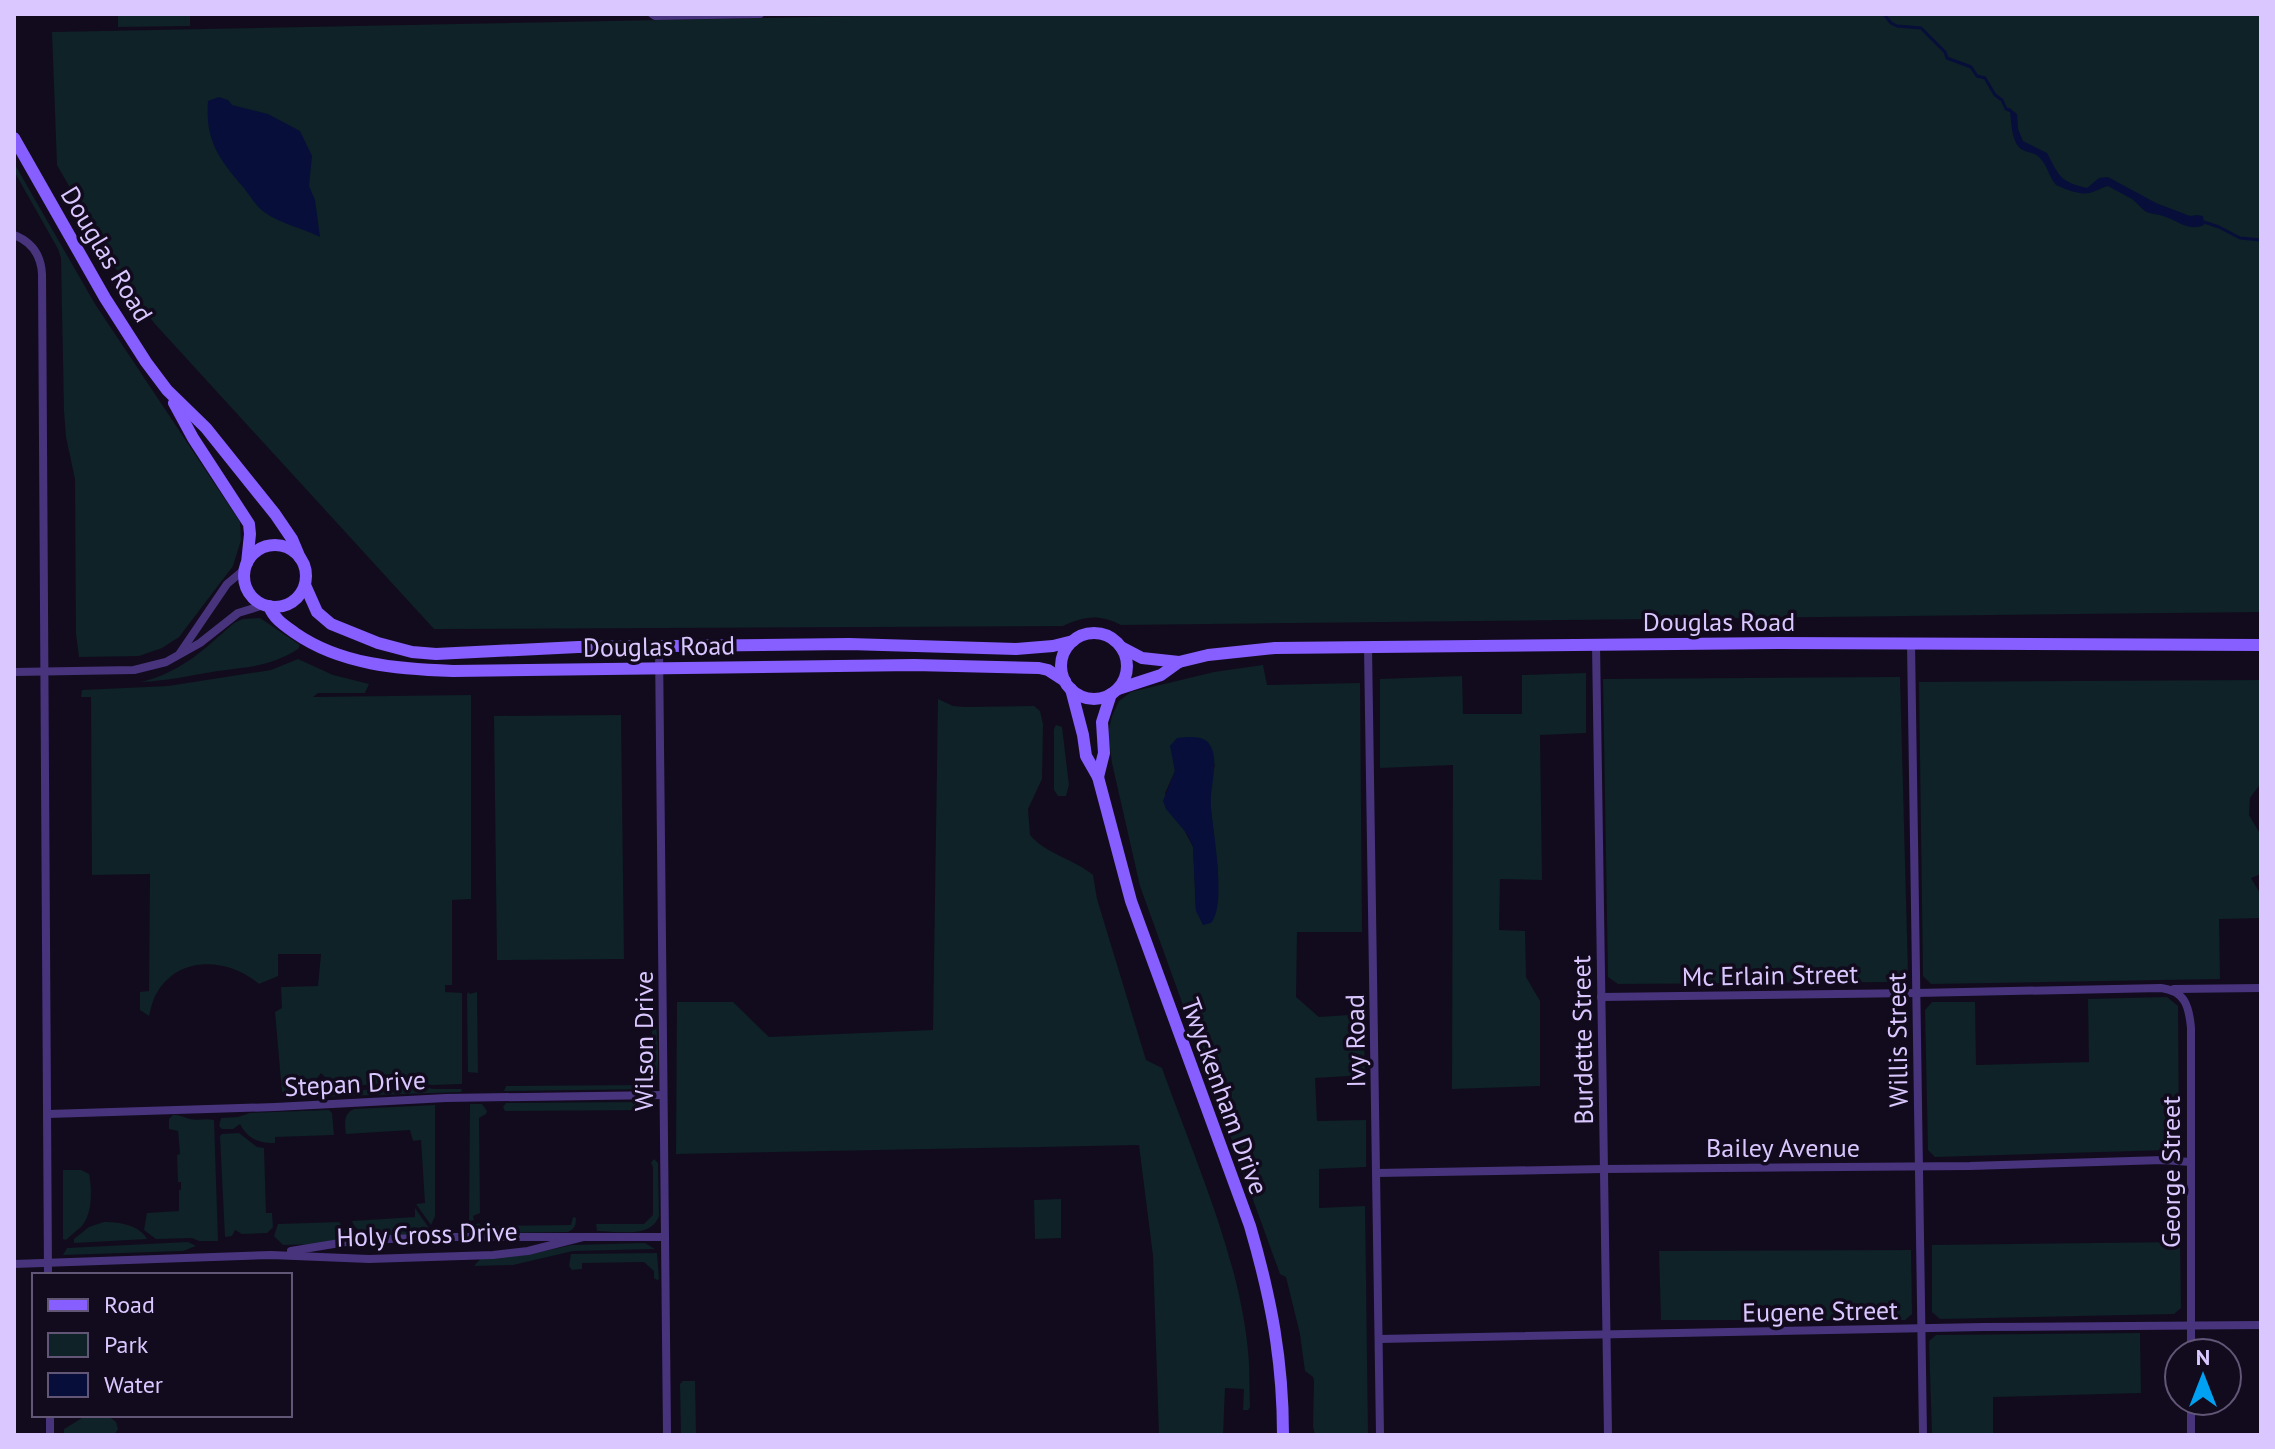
<svg xmlns="http://www.w3.org/2000/svg" width="2275" height="1449" viewBox="0 0 2275 1449" font-family="'PT Sans',sans-serif">
<rect width="100%" height="100%" fill="#120b1d"/>
<g fill="#0e2227" fill-rule="evenodd">
<path d="M118 14H190V26L118 27Z"/>
<path d="M961 14H2261V612L1121 625C1099 614 1085 616 1063 626L434 629 155 324 127 288 57 165 52 32Z"/>
<path d="M14 163 95 304 240 522 241 540 233 566 179 637 162 648 139 656 79 657 76 634 75 479 66 437 64 411 61 258 58 249 14 171Z"/>
<path d="M260 618 300 645 298 649C266 669 246 666 212 672 188 676 165 681 141 682 182 672 203 650 234 623L243 619Z"/>
<path d="M298 659 333 675 369 684 365 693H318L313 697 471 695V899L452 900V985H445V992L462 993V1084L432 1085 411 1081 330 1088 329 1081 321 1073 314 1082 313 1090 282 1092 275 1012 282 1008 281 987 318 986 321 954H278V976L259 984C230 959 181 954 158 991 153 998 151 1008 149 1016L140 1010V992L149 991 150 874 92 875 91 697H81L82 690 168 686 271 670Z"/>
<path d="M1263 665 1267 685 1360 683 1362 932H1297L1296 997 1319 1017 1363 1014 1365 1075 1315 1078 1317 1121 1366 1120V1167L1319 1169V1208L1365 1206 1368 1435H1315L1313 1426 1314 1381 1313 1377 1305 1371 1300 1334 1286 1277 1280 1274 1239 1161 1240 1157 1243 1155 1239 1144 1232 1141 1140 886 1112 763 1108 733 1112 716 1119 701 1131 692 1214 672ZM1173 760 1215 764 1211 783 1210 804 1218 871 1196 911 1193 847 1165 793 1175 771Z"/>
<path d="M1586 673V733L1540 735 1542 880 1500 879 1499 930 1525 931 1526 977 1540 1001V1086L1452 1089 1453 765 1380 768V679L1462 676 1463 714H1522V675Z"/>
<path d="M1900 677 1908 974 1895 982 1618 984 1608 977 1603 679Z"/>
<path d="M2261 680V783L2250 798 2249 815 2259 832 2261 833V874L2251 878 2261 895V918L2219 919 2220 979 1931 984 1923 976 1919 682Z"/>
<path d="M938 699 953 706 965 707 1034 706 1040 711 1043 724 1042 779 1028 809 1030 835C1046 854 1074 859 1093 875L1097 899 1146 1060 1162 1068C1193 1155 1240 1259 1248 1351 1250 1369 1249 1388 1250 1407L1248 1410H1243L1244 1389 1225 1388 1223 1435H1159L1153 1256 1139 1145 676 1154 677 1002H733L769 1037 933 1030Z"/>
<path d="M621 715 624 959 497 960 494 716Z"/>
<path d="M1056 725 1062 727 1069 785 1066 796H1058L1054 790V729Z"/>
<path d="M469 992 470 994 477 992 478 1073 468 1072 467 994Z"/>
<path d="M2167 997 2178 1006 2179 1140 2169 1150 1935 1157 1928 1150 1925 1010 1932 1002H1975L1976 1065 2089 1062 2088 999Z"/>
<path d="M646 1021H652L656 1023C657 1041 663 1077 649 1089L504 1091 506 1086 643 1085V1076H647V1070L653 1069 652 1027 644 1023Z"/>
<path d="M412 1085 434 1089H462L461 1092 286 1098Z"/>
<path d="M644 1102 647 1104 644 1110 505 1111 503 1107 506 1103Z"/>
<path d="M470 1104H482L487 1111 486 1114 479 1118 480 1213 473 1216 474 1220 471 1221 469 1220Z"/>
<path d="M435 1105V1216L431 1225 416 1204 425 1203 421 1140 413 1141 410 1130 346 1134C345 1123 343 1114 354 1109Z"/>
<path d="M329 1110 332 1113 334 1135 275 1137V1143C259 1144 247 1138 240 1124L233 1129H222L219 1126 221 1118 238 1117 250 1113Z"/>
<path d="M173 1115C180 1115 183 1117 190 1119 198 1121 206 1118 214 1120L218 1241H199L192 1238 156 1239 144 1230 147 1213 179 1211V1190H181V1182H178L177 1155 180 1154 178 1131 169 1129V1119Z"/>
<path d="M239 1133 257 1147 264 1148 266 1213H272L273 1227 267 1233 242 1234 235 1230 232 1236 225 1237 220 1136 222 1134Z"/>
<path d="M654 1159 658 1163 659 1216C651 1239 617 1231 597 1231L596 1224H644L653 1215V1167L651 1163Z"/>
<path d="M63 1170H81L89 1174C92 1189 93 1214 81 1227 76 1231 71 1235 66 1240L63 1239Z"/>
<path d="M1061 1199V1238L1035 1239 1034 1200Z"/>
<path d="M415 1208 429 1228 422 1233C402 1236 360 1243 352 1221L415 1217Z"/>
<path d="M573 1217 576 1218C576 1225 575 1229 568 1232L474 1233 469 1230 470 1227 479 1223 481 1226 489 1222V1226L571 1225Z"/>
<path d="M104 1222C120 1222 139 1225 147 1239L74 1243V1239L89 1227Z"/>
<path d="M339 1222 350 1238 322 1244 283 1245 274 1236 278 1224Z"/>
<path d="M188 1242 196 1246 183 1251 63 1255 67 1248Z"/>
<path d="M2180 1242 2181 1308 2174 1314 1940 1319 1932 1312V1245Z"/>
<path d="M645 1243 655 1249 573 1251 513 1265 474 1266 481 1258 527 1255 572 1245Z"/>
<path d="M1911 1250 1912 1314 1905 1320H1661L1659 1251Z"/>
<path d="M657 1253 659 1279 657 1280 654 1278V1271L644 1262 582 1263V1269L572 1270 569 1266 571 1254Z"/>
<path d="M2140 1333 2141 1393 1993 1397V1435H1932L1929 1341 1936 1335Z"/>
<path d="M683 1381H695L696 1435H681L680 1384Z"/>
<path d="M87 1415H107L116 1422 118 1429 114 1435H64V1429Z"/>
</g>
<g fill="#070e39">
<path d="M219 97 228 100 232 105 268 114 300 131 312 156 309 186 315 200 320 237C302 228 281 224 264 212 256 206 250 196 244 188 219 159 205 141 208 101Z"/>
<path d="M2009 108 2017 114 2018 129 2023 141 2047 153C2059 176 2060 182 2087 188L2099 178 2108 177 2156 203 2190 216 2197 215 2203 216 2204 225C2187 232 2178 220 2163 216 2157 214 2149 214 2145 211 2140 207 2136 201 2130 198 2123 194 2115 190 2108 186 2101 188 2095 192 2089 193 2079 195 2065 189 2056 185 2049 177 2047 164 2039 157 2034 152 2027 153 2021 149 2011 141 2012 124 2010 112L2007 111Z"/>
<path d="M1188 737C1197 737 1205 737 1210 745 1220 760 1209 789 1211 807 1213 833 1227 904 1211 923L1203 925 1196 911 1193 847 1188 835 1166 809 1163 801 1175 771 1170 746 1177 738Z"/>
</g>
<g fill="none" stroke-linecap="round" stroke-linejoin="round">
<g stroke="#070e39" stroke-width="3">
<path d="M1884 14 1891 23 1897 26 1921 28 1945 52 1947 58 1971 67 1977 76 1985 78 1995 95 2002 100 2006 109 2010 110"/>
<path d="M2201 221 2219 227 2240 238 2261 240"/>
</g>
<g stroke="#48347d" stroke-width="8">
<path d="M652 14 655 16 760 14"/>
<path d="M14 235C32 242 41 255 42 274L48 1275"/>
<path d="M1911 643 1923 1435"/>
<path d="M1596 644 1608 1435"/>
<path d="M659 646 667 1435"/>
<path d="M1368 647 1380 1435"/>
<path d="M180 653 227 584 245 569"/>
<path d="M14 672 134 670 166 662 200 643 238 613 264 605"/>
<path d="M2174 989 2261 988"/>
<path d="M1601 997 1916 993 2161 988C2185 991 2189 1006 2191 1028V1353"/>
<path d="M48 1114 275 1107 446 1098 663 1095"/>
<path d="M1377 1173 1604 1169 1970 1166 2163 1160 2191 1162"/>
<path d="M291 1251 358 1240 452 1237H665"/>
<path d="M14 1264 271 1255 369 1259 493 1255 528 1251 583 1237"/>
<path d="M1379 1339 1983 1327 2261 1325"/>
<path d="M2191 1401V1435"/>
<path d="M50 1435V1415"/>
</g>
<g stroke="#875eff" stroke-width="12">
<path d="M14 138 105 298 146 362 167 390 206 428 275 514 292 539 300 558"/>
<path d="M174 403 193 438 249 524 250 534 247 563"/>
<circle cx="275" cy="576" r="31"/>
<path d="M305 585 317 612 331 624 378 643 412 652 436 654 578 647 849 644 1016 649 1053 646 1073 641"/>
<path d="M269 606C274 619 284 625 295 633 341 665 399 669 453 671L914 665 1039 668 1048 670 1065 681"/>
<circle cx="1094" cy="666" r="33"/>
<path d="M1121 647 1142 658 1179 662"/>
<path d="M1071 689 1083 735 1086 756 1098 777 1131 901 1250 1226C1271 1298 1283 1360 1283 1435"/>
<path d="M1118 689 1161 675 1179 662 1208 655 1275 648 1778 643 2261 645"/>
<path d="M1098 777 1104 753 1102 722 1111 694"/>
</g>
</g>
<g text-anchor="middle" dominant-baseline="central" stroke-width="7" stroke-linejoin="round" paint-order="stroke">
<g font-size="26" fill="#dac7ff" stroke="#120b1d">
<text transform="translate(107 254) rotate(59)">Douglas Road</text>
<text x="1719" y="621">Douglas Road</text>
<text transform="translate(659 646) rotate(-1)">Douglas Road</text>
<text transform="translate(1770 975) rotate(-1)">Mc Erlain Street</text>
<text transform="translate(1582 1040) rotate(-91)">Burdette Street</text>
<text transform="translate(1897 1040) rotate(-91)">Willis Street</text>
<text transform="translate(643 1041) rotate(-90)">Wilson Drive</text>
<text transform="translate(1355 1041) rotate(-91)">Ivy Road</text>
<text transform="translate(355 1083) rotate(-3)">Stepan Drive</text>
<text transform="translate(1225 1096) rotate(70)">Twyckenham Drive</text>
<text x="1783" y="1147">Bailey Avenue</text>
<text transform="translate(2170 1172) rotate(-90)">George Street</text>
<text transform="translate(427 1234) rotate(-2)">Holy Cross Drive</text>
<text transform="translate(1820 1311) rotate(-1)">Eugene Street</text>
</g>
</g>
<rect width="2275" height="1449" fill="none" stroke="#dac7ff" stroke-width="32"/>
<rect x="32" y="1273" width="260" height="144" fill="#120b1d" stroke="#625677" stroke-width="2"/>
<rect x="48" y="1299" width="40" height="12" fill="#875eff" stroke="#625677" stroke-width="2"/>
<text x="104" y="1313" font-size="24" fill="#dac7ff">Road</text>
<rect x="48" y="1333" width="40" height="24" fill="#0e2227" stroke="#625677" stroke-width="2"/>
<text x="104" y="1353" font-size="24" fill="#dac7ff">Park</text>
<rect x="48" y="1373" width="40" height="24" fill="#070e39" stroke="#625677" stroke-width="2"/>
<text x="104" y="1393" font-size="24" fill="#dac7ff">Water</text>
<g transform="translate(2203 1377)"><circle r="38" fill="#120b1d" stroke="#625677" stroke-width="2"/>
<path d="M0-6L14 30L0 20L-14 30Z" fill="#00a1f2"/>
<text y="-12" font-size="22" font-weight="bold" text-anchor="middle" fill="#dac7ff">N</text>
</g>
</svg>
